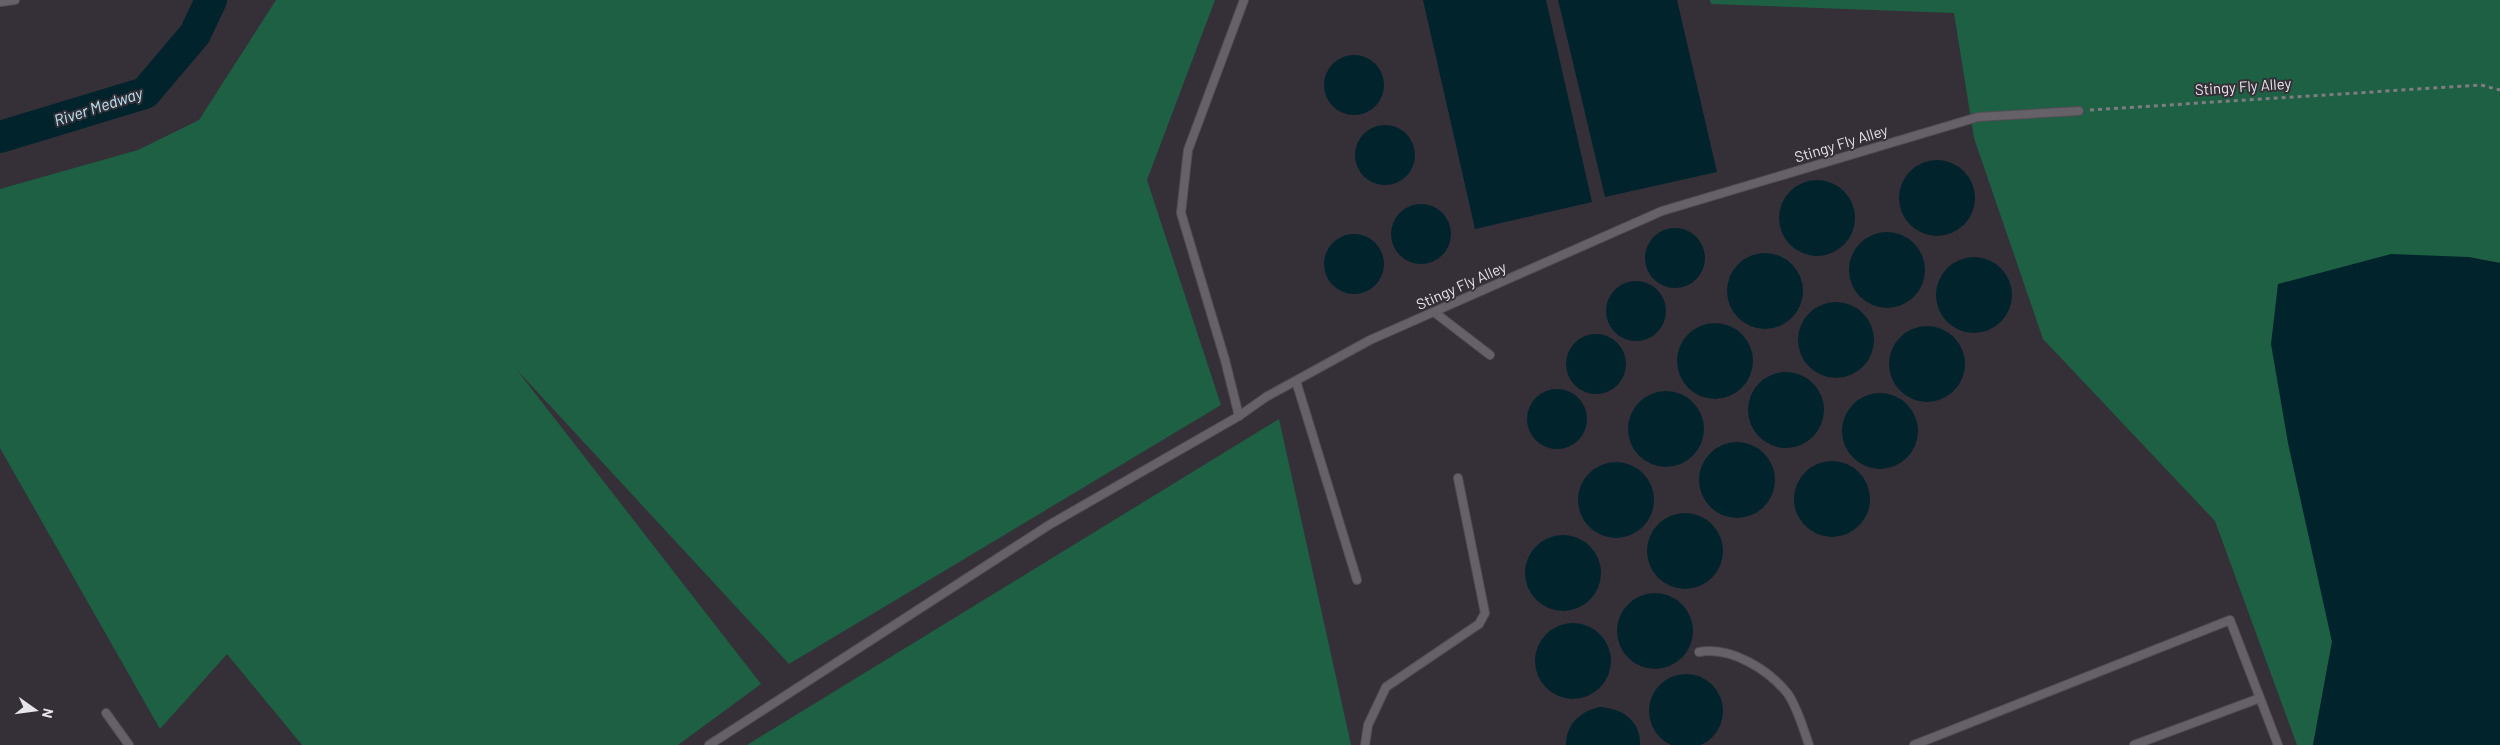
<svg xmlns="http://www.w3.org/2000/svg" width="2500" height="745" viewBox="0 0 2500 745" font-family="Barlow,sans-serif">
<rect width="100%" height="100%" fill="#353038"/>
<g fill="#1d6043">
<path d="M276 0H1215L1147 180 1221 405 789 664 517 370 761 684 678 745H302L227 654 160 729 0 448V189L138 150 199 120Z"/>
<path d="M1710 0H2500V263L2468 257 2332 642 2313 745H2297L2215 521 2043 339 1974 138 1954 13 1711 4Z"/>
<path d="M1279 419 1351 745H747Z"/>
</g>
<g fill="#01232c">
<path d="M1423 0H1546L1592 202 1475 229Z"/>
<path d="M1558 0H1677L1717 172 1605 197Z"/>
<circle cx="1354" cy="85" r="30"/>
<circle cx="1385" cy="155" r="30"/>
<circle cx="1937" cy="198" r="38"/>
<circle cx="1817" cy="218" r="38"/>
<circle cx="1421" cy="234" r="30"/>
<circle cx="1675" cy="258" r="30"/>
<circle cx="1887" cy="270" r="38"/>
<circle cx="1354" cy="264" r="30"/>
<circle cx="1765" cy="291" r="38"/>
<path d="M2391 254 2468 257 2500 263V745H2313L2332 642 2288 443 2271 344 2278 284Z"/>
<circle cx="1974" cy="295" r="38"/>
<circle cx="1636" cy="311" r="30"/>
<circle cx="1836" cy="340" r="38"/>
<circle cx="1715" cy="361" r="38"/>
<circle cx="1927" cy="364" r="38"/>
<circle cx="1596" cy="364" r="30"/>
<circle cx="1786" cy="410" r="38"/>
<circle cx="1557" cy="419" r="30"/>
<circle cx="1666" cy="429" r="38"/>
<circle cx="1880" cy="431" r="38"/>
<circle cx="1737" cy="480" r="38"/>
<circle cx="1832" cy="499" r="38"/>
<circle cx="1616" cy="500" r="38"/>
<circle cx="1685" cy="551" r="38"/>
<circle cx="1563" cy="573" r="38"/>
<circle cx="1655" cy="631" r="38"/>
<circle cx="1573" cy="661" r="38"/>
<circle cx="1686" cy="711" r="37"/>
<path d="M1599 707C1621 708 1641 720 1640 745H1566C1566 724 1580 712 1599 707Z"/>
</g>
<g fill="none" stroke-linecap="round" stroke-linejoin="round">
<path stroke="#01232c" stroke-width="32" d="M0 137 145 93 195 34 211 0"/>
<g stroke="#524d54" stroke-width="10">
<g id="service">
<path d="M0 2 15 0"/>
<path d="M1434 312 1490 355"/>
<path d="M1296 381 1357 580"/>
<path d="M1239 416 1225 360 1181 213 1188 150 1244 0"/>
<path d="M1699 652C1731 646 1769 670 1788 694 1798 709 1803 728 1809 745"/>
<path d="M106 713 129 745"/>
<path d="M709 745 1049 525 1239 416 1266 397 1370 340 1662 211 1978 117 2079 111"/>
<path d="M1365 745 1368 725 1386 687 1479 624 1485 613 1458 478"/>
<path d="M1914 745 2230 620 2260 698"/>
<path d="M2134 745 2260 698 2278 745"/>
</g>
</g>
<path stroke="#807c82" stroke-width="3" stroke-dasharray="4 4" stroke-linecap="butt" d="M2090 110 2481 85 2500 90"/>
<use href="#service" stroke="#666169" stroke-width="8"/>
</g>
<g text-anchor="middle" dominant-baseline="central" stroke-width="4" stroke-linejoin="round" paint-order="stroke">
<g font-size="15" fill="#e8e5ea" stroke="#353038">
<text transform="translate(2243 86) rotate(-4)">Stingy Fly Alley</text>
<text transform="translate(1841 143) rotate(-17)">Stingy Fly Alley</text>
<text transform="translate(1461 285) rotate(-24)">Stingy Fly Alley</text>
</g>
<g font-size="16" font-style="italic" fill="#b8e8f8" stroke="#353038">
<text transform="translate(98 106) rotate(-18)">River Medway</text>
</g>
</g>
<g transform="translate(35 710) rotate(104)" stroke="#353038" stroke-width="4" paint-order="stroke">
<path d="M0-4L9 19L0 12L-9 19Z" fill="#e8e5ea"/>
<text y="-8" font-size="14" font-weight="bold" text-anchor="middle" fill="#e8e5ea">N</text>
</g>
</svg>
